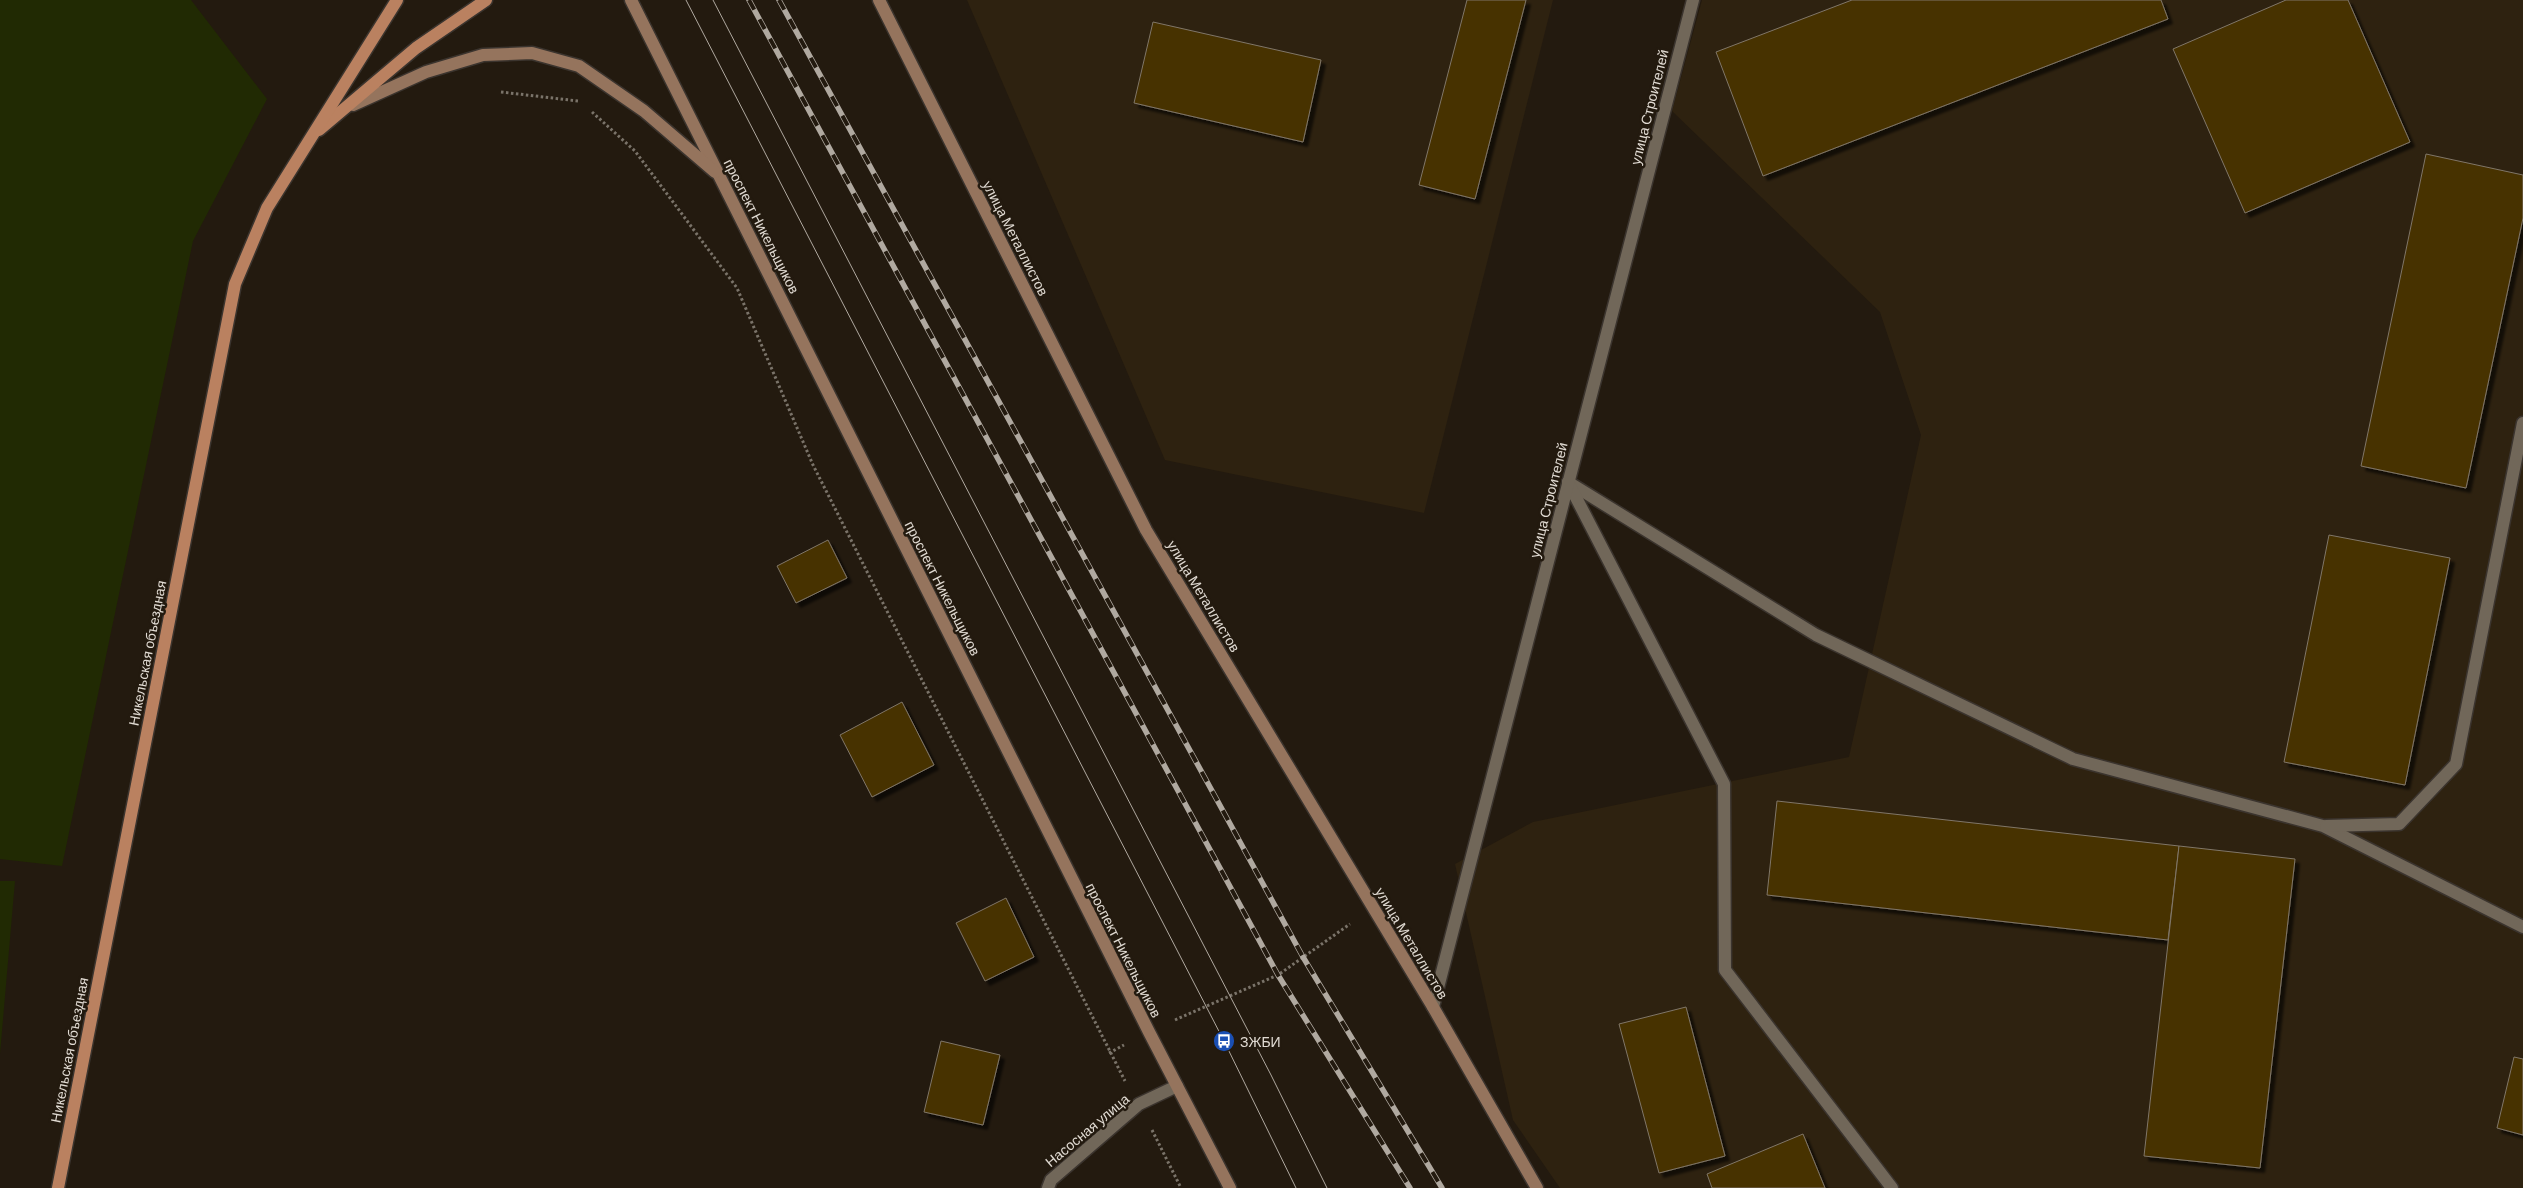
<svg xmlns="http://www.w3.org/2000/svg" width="2523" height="1188" viewBox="0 0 2523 1188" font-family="Barlow,sans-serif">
<defs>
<filter id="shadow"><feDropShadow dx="4.5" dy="4.5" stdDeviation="1" flood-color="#0009"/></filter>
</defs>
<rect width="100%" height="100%" fill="#231a0f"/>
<g fill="#2e2210">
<path d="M967 0H1553L1424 513 1165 460Z"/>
<path d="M1702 0H2523V1188H1560L1513 1120 1455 864 1533 822 1849 757 1921 435 1880 312 1672 111Z"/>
</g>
<g fill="#212a03">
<path d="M0 0H191L267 99 193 241 62 866 0 859Z"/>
<path d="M0 881H15L0 1054Z"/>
</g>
<g fill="#473000" stroke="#807768" filter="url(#shadow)">
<path d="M1467 0H1526L1475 199 1419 185Z"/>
<path d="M1852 0H2161L2168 19 1763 176 1716 52Z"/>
<path d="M2286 0H2348L2410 142 2245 213 2173 49Z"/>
<path d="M1153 22 1321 60 1303 142 1134 103Z"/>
<path d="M2426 154 2523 175V218L2466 488 2361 466Z"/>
<path d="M2329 535 2450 558 2405 785 2284 762Z"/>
<path d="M828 540 847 578 796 603 777 566Z"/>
<path d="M902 702 934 765 872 797 840 735Z"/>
<path d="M1777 801 2179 846 2168 940 1767 895Z"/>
<path d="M2179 846 2295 859 2260 1168 2144 1156Z"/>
<path d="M1006 898 1034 957 985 981 956 923Z"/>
<path d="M1686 1007 1725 1156 1659 1173 1619 1024Z"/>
<path d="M941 1041 1000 1055 983 1125 924 1112Z"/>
<path d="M2514 1057 2523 1059V1135L2497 1128Z"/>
<path d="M1803 1134 1825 1188H1712L1707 1174Z"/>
</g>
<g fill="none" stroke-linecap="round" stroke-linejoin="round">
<g stroke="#3b342e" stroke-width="15">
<g id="service">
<path d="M1568 482 1816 635 2073 759 2323 826 2523 927"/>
<path d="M1568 482 1724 784 1725 970 1892 1188"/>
<path d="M2326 826 2399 824 2456 764 2523 423"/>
</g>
</g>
<g stroke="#3b342e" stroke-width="15">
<g id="minor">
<path d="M1433 1007 1693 0"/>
<path d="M1048 1188 1051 1180 1139 1104 1177 1086"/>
</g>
</g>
<g stroke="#3b342e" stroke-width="15">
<g id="secondary">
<path d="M631 0 1149 1032 1230 1188"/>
<path d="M879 0 1146 530 1433 1007 1537 1188"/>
<path d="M353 105 426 72 483 55 532 53 579 66 644 111 715 172"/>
</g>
</g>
<g stroke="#3b342e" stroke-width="15">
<g id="primary">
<path d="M319 130 416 48 486 0"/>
<path d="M58 1188 235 284 267 208 397 0"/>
</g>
</g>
<g stroke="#7a7369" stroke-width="3" stroke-dasharray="2.5 2.5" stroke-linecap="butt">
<path d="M501 92 578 101"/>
<path d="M592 112 635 151 737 288 813 465 1125 1081"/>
<path d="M1175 1020 1278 975 1350 924"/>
<path d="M1109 1053 1124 1045"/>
<path d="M1152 1130 1181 1188"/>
</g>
<use href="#service" stroke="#716759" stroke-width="12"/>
<use href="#minor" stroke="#716759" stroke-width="12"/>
<use href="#secondary" stroke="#95745d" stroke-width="12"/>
<use href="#primary" stroke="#ba8160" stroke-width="12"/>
<g stroke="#b0a9a0" stroke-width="1">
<path d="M686 0 1224 1041 1296 1188"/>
<path d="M713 0 1271 1075 1327 1188"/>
</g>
<g stroke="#b0a9a0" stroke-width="5.5">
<g id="rail">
<path d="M749 0 1278 975 1410 1188"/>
<path d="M779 0 1303 957 1442 1188"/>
</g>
</g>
<use href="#rail" stroke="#231a0f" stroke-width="4" stroke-dasharray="11" stroke-linecap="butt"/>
</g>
<defs>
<g id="bus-disc" transform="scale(1.125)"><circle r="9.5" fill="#1a4fb4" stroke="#231a0f"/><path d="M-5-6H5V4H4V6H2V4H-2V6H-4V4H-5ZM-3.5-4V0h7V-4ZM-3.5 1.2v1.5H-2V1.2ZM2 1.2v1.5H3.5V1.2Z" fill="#fff"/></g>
</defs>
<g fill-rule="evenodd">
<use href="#bus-disc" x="1224" y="1041"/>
</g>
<g text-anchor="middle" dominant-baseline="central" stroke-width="5" stroke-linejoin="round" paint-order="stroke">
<g font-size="14" fill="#e1dbd3" stroke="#231a0f">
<text transform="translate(1649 107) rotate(-76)">улица Строителей</text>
<text transform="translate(762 226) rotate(63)">проспект Никельщиков</text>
<text transform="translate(1016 238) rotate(63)">улица Металлистов</text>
<text transform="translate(1548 500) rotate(-76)">улица Строителей</text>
<text transform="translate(943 588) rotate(63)">проспект Никельщиков</text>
<text transform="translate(1204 596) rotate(59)">улица Металлистов</text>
<text transform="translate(147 653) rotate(-79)">Никельская объездная</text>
<text transform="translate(1412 943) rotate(59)">улица Металлистов</text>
<text transform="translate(1124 950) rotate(63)">проспект Никельщиков</text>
<text transform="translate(69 1050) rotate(-79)">Никельская объездная</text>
<text transform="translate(1087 1130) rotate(-40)">Насосная улица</text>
</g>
<g font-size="14" fill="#e1dbd3" stroke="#231a0f" text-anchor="start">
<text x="1240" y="1041">ЗЖБИ</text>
</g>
</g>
</svg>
